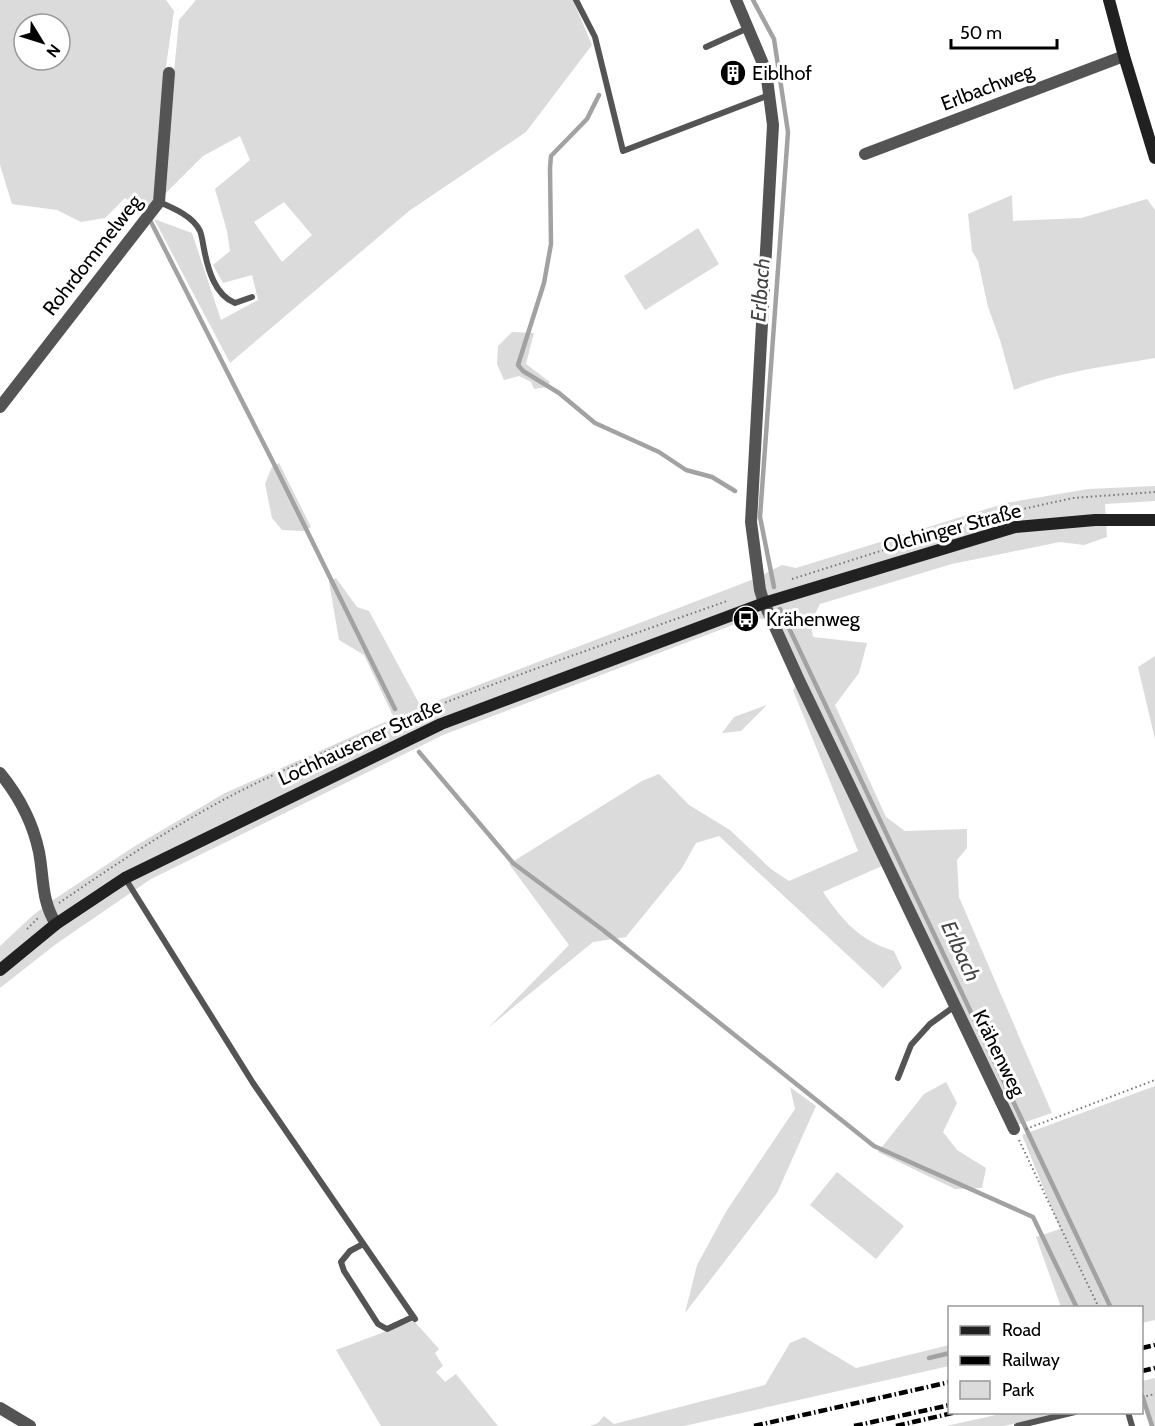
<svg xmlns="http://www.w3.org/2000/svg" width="1155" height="1426" viewBox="0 0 1155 1426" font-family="Cabin,sans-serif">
<rect width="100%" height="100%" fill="#fff"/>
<g fill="#dbdbdb" fill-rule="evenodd">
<path d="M0 0H166L174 11 164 80 153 203 145 212 125 198 105 218 81 222 57 210 12 204 0 165ZM24 24H60V60H24Z"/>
<path d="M196 0H573L592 45 526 132 409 211 230 363 154 219 192 233 221 320 258 300 252 275 223 283 213 265 230 251 227 231 215 189 250 160 240 136 203 156 165 194 164 177 179 20ZM284 202 312 235 282 262 254 222Z"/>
<path d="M1012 195 1013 221 1081 218 1147 199 1155 210V358C1108 366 1058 372 1014 390L1000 340 988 307 978 261 972 251 968 214Z"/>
<path d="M698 228 719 264 645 310 624 276Z"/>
<path d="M512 332 534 333 526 364 550 382 547 387 534 389 531 382 519 376 504 380 497 364 498 346Z"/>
<path d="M279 463 311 527 303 531 282 530 272 518 265 484 272 467Z"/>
<path d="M1155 486V501L1105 504 1107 537 1084 545 1060 542 952 564 820 604 811 622 813 637 867 643 859 673 835 705 886 817 905 831 967 829V848L957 860 959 897 1052 1113 1017 1125 891 862 823 892C843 921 859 940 894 951L902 968 883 988 719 836 696 843 682 868 626 937 593 942 488 1028 569 945 509 864 642 781 659 774 689 805 730 830 771 869 789 881 858 851 793 690 799 680 871 822 775 613 763 619 754 617 443 735 151 879 56 944 0 988V946L32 916 53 900 135 846 225 793 394 718 364 655 339 640 329 582 336 578 357 607 369 611 421 707 754 579 782 565 796 568 1006 503 1088 489Z"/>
<path d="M1155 656V739L1138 667Z"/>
<path d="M767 705 741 731 722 733 734 717Z"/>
<path d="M946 1082 957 1103 943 1132 957 1150 986 1168 982 1188 955 1189 878 1152 924 1094Z"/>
<path d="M1155 1086V1320L1142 1323V1308L1061 1307 1036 1237 1060 1229 1022 1135Z"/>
<path d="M790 1087 816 1106 777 1193 685 1313 697 1265 727 1210 795 1109Z"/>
<path d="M837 1172 904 1226 876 1259 810 1205Z"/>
<path d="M414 1321 439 1349 435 1353 443 1366 436 1372 445 1382 456 1374 498 1426H381L336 1350Z"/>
<path d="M804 1337 856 1368 949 1345V1366L684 1426H590L598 1423 604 1416 614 1424 765 1385 790 1343Z"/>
<path d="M1155 1378V1426H1150L1142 1381Z"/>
<path d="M1005 1413H1062L1004 1426H946Z"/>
</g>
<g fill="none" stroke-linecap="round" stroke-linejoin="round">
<g stroke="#a2a2a2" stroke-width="4.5">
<path d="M753 0 774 39 788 132 760 517 774 587"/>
<path d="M599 95 587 119 551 156 550 168 551 244 544 283 518 365 523 371 559 393 595 423 659 452 686 470 712 477 735 491"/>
<path d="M151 222 274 464 395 709"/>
<path d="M780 609 1111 1308"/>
<path d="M419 752 513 863 603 930 874 1146 1033 1217 1077 1308"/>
<path d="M929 1358 950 1353"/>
<path d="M1142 1395 1152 1426"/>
</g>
<g stroke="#767676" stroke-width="2" stroke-dasharray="1.5 3" stroke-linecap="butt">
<path d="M792 579 991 516 1073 498 1155 492"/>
<path d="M59 903C113 866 167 830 225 799 264 778 307 760 348 742 472 689 600 646 727 601"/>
<path d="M27 929 38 918"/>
<path d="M1026 1129 1155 1080"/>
<path d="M1019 1140 1099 1308"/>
<path d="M1142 1397 1155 1394"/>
</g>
<g stroke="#545454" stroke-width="6">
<path d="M576 0 595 37 623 151 769 95"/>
<path d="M706 47 748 28"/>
<path d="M159 202C173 208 193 216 200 231 202 236 203 244 204 249 208 270 215 295 235 303L252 297"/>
<path d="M125 878 253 1083 415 1319"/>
<path d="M898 1078 911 1045 930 1024 955 1006"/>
<path d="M363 1244 350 1251 341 1262 344 1271 378 1324 387 1329 413 1317"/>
<path d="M1128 1412 1132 1426"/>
<path d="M1017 1426 1075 1412"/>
</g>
<g stroke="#545454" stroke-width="12">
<path d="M736 0 766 71 773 125 751 522 760 590 764 603 799 680 1014 1129"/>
<path d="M865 154 1124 56"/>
<path d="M0 407 159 202 169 73"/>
<path d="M0 773C18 795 33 823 39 852 44 878 41 900 56 924"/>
<path d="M0 1408 30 1426"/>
</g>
<g stroke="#212121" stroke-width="12">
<path d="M1109 0 1124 56 1155 158"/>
<path d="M0 970 56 924 125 878 441 724 764 603 1015 527 1095 520H1155"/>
</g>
<g stroke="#000" stroke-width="4.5" stroke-dasharray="9 3 1.5 3" stroke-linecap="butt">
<path d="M1142 1348 1155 1345"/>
<path d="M1142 1371 1155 1368"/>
<path d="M754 1426 950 1382"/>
<path d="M854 1426 950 1405"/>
<path d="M896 1426 957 1412"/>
</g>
</g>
<defs>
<g id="building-disc" transform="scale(1.35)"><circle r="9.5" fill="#000" stroke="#fff"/><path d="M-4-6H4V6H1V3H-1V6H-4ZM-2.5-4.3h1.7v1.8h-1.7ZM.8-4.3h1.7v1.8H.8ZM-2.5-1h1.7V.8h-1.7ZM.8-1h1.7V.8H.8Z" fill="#fff"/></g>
<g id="bus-disc" transform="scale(1.35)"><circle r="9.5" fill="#000" stroke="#fff"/><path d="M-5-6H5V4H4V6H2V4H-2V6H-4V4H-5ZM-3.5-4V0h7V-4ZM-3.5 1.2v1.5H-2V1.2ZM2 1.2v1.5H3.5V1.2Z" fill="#fff"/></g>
</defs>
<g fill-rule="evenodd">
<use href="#building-disc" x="733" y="73"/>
<use href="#bus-disc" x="746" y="619"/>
</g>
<g text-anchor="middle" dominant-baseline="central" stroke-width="6" stroke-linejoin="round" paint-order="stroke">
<g font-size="20" fill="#000" stroke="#fff" text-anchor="start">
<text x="752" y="73">Eiblhof</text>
<text x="766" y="619">Krähenweg</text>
</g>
<g font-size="20" fill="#000" stroke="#fff">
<text transform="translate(987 87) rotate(-21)">Erlbachweg</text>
<text transform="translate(92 255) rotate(-52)">Rohrdommelweg</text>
<text transform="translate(952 528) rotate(-15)">Olchinger Straße</text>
<text transform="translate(360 742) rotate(-25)">Lochhausener Straße</text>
<text transform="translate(999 1053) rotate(64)">Krähenweg</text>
</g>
<g font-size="21" font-style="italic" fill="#434343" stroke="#fff">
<text transform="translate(760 290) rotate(-86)">Erlbach</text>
<text transform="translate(961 951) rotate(65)">Erlbach</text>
</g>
</g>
<rect x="948" y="1306" width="195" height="108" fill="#ffffff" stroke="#999999" stroke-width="1.5"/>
<rect x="960" y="1326" width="30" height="9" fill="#212121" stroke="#999999" stroke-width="1.5"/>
<text x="1002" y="1336" font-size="18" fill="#000000">Road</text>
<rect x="960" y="1356" width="30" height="9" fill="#000000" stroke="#999999" stroke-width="1.5"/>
<text x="1002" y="1366" font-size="18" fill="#000000">Railway</text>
<rect x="960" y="1381" width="30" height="18" fill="#dbdbdb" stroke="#999999" stroke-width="1.5"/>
<text x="1002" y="1396" font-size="18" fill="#000000">Park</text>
<g transform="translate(42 42) rotate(128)"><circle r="28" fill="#ffffff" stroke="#999999" stroke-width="1.5"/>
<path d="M0-4.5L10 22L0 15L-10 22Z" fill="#000000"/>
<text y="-9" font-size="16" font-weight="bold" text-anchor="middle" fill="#000000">N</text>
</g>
<path d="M951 39v9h106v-9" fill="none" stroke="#000000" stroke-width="3"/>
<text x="960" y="39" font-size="18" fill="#000000" stroke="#ffffff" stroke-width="4.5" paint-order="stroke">50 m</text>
</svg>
